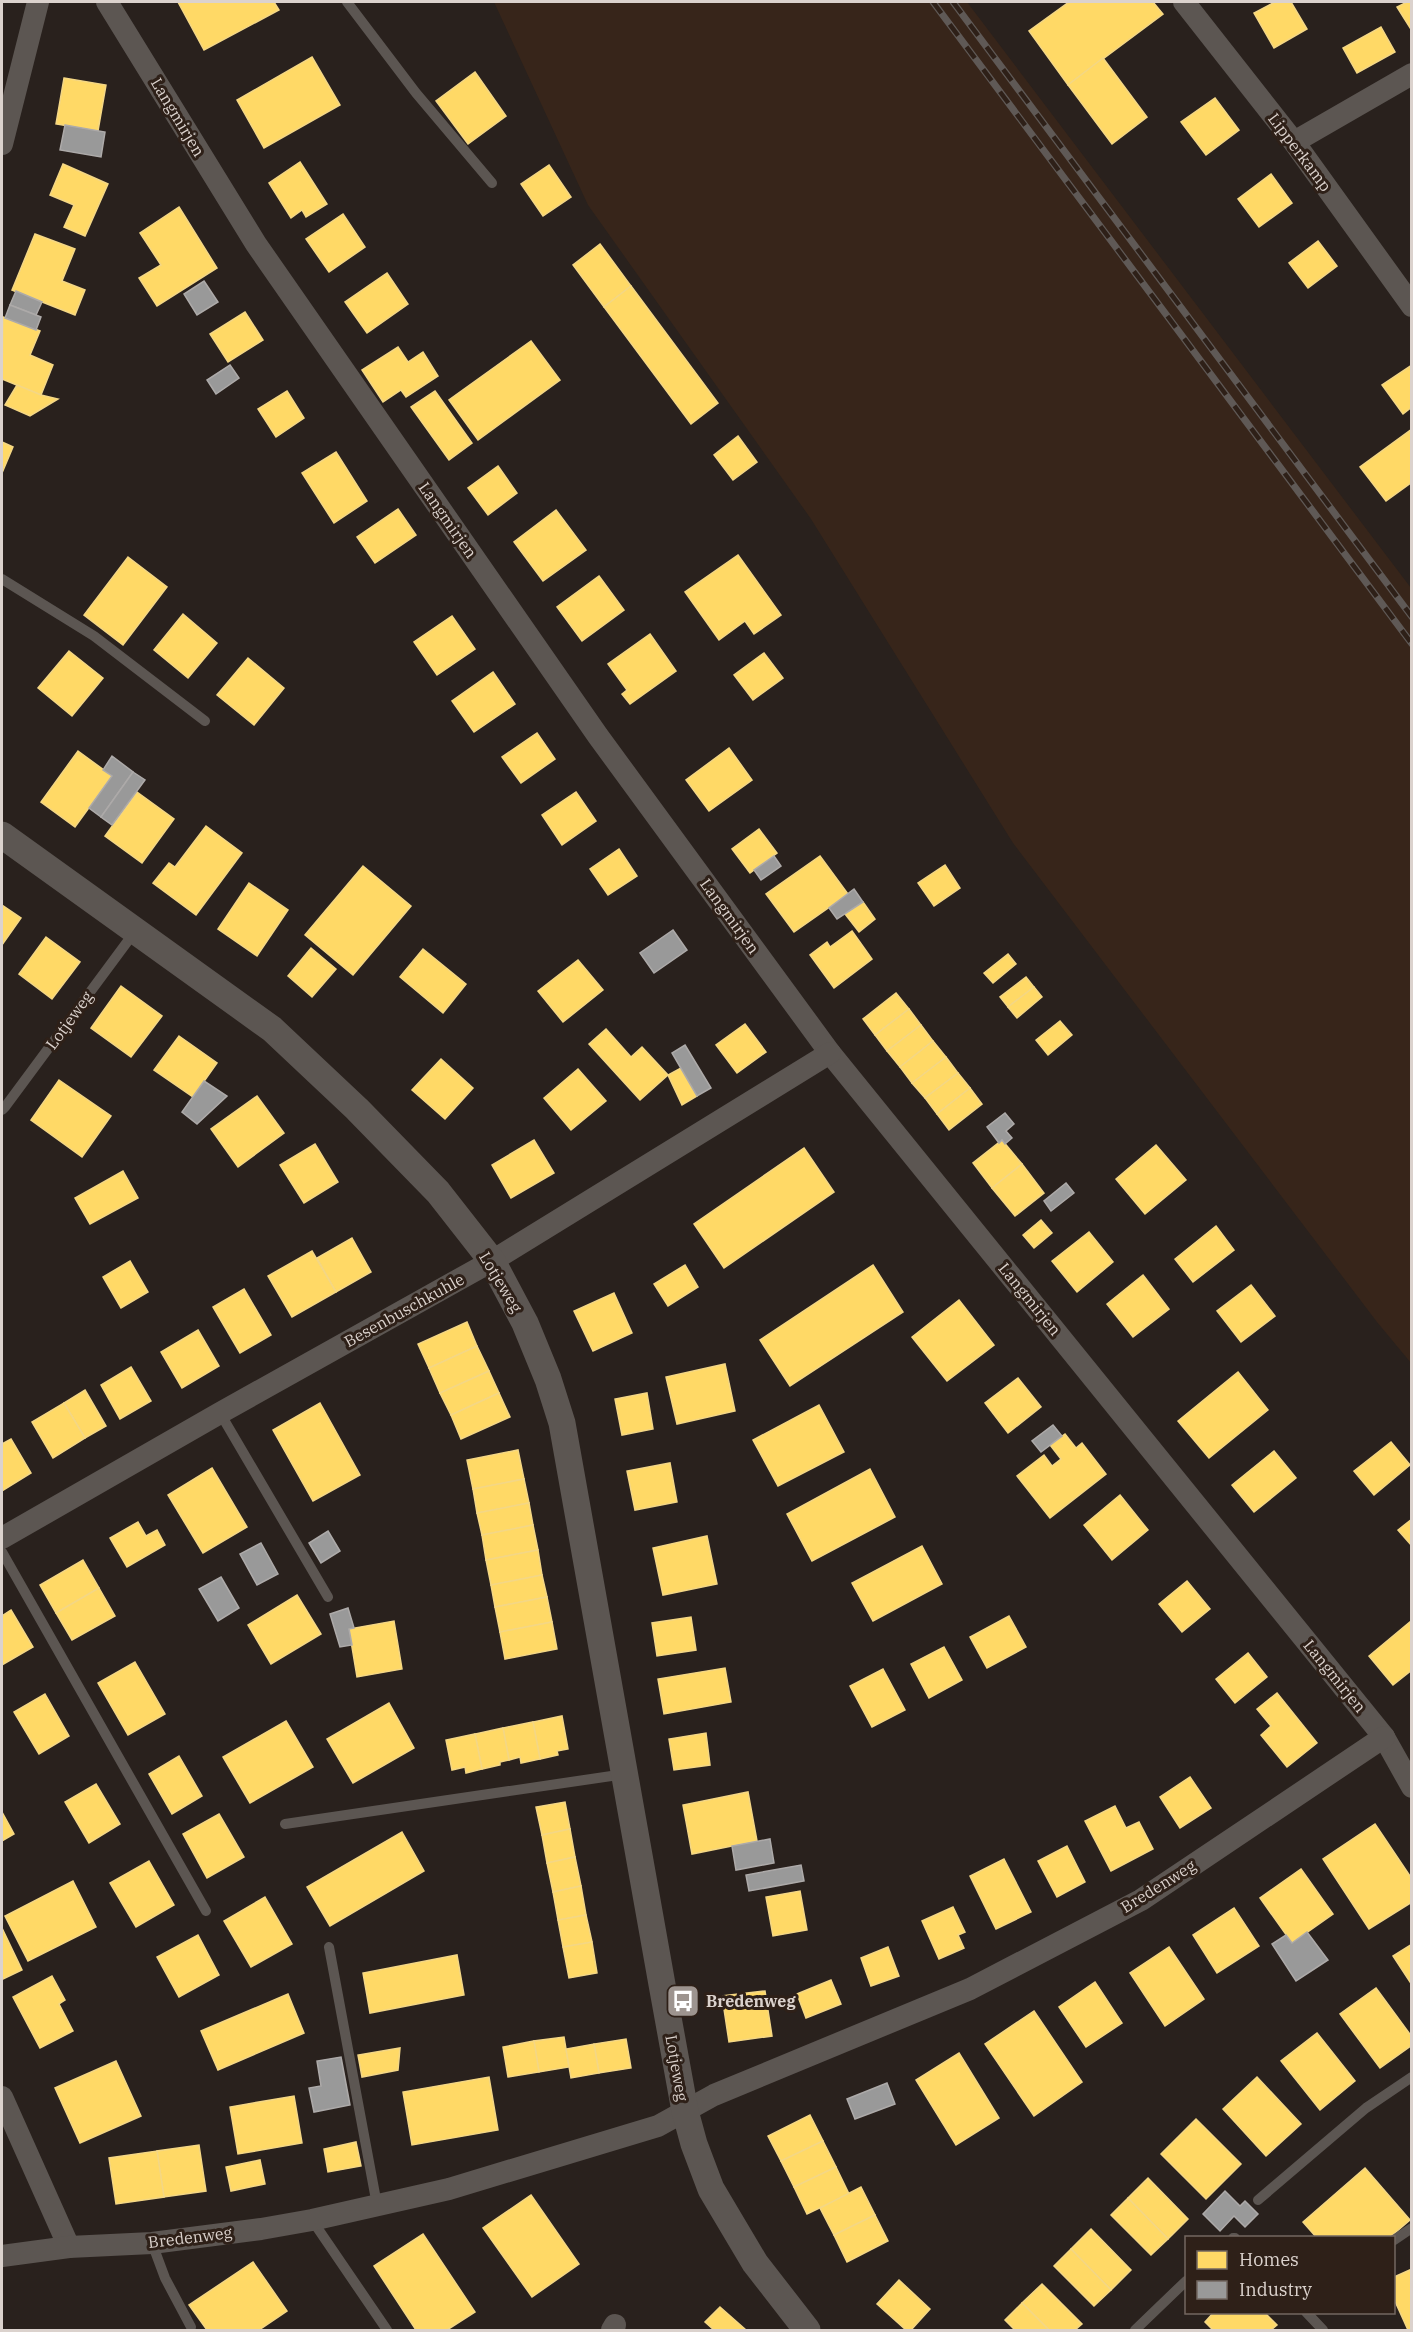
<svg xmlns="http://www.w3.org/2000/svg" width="1413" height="2332" viewBox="0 0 1413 2332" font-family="'IBM Plex Serif',serif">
<rect width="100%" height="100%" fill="#29211d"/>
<path fill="#37251a" d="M494 2H967L1411 588V1363L1377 1322 1013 843 811 519 588 205Z"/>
<g fill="#ffd966" stroke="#f4d785" stroke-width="1.5">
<path d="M178 2H274L279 10 204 50Z"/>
<path d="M1069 2H1153L1163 14 1068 85 1029 31Z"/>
<path d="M1275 2H1291L1307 29 1274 48 1254 13Z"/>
<path d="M1407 2H1412V31L1397 7Z"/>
<path d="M1381 27 1395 52 1357 73 1343 48Z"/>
<path d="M312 57 340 105 264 148 237 100Z"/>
<path d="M1103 58 1147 117 1112 144 1068 85Z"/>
<path d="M475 72 506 116 468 144 436 101Z"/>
<path d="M64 78 106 85 98 131 56 124Z"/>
<path d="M1215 98 1239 130 1206 155 1181 122Z"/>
<path d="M300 162 327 204 306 217 302 210 291 218 269 183Z"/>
<path d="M63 164 108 184 85 236 64 227 74 205 50 195Z"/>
<path d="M549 165 571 197 543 216 521 184Z"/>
<path d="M1271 174 1292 203 1259 227 1238 199Z"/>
<path d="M179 207 217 268 157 306 139 278 161 265 140 233Z"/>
<path d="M343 214 365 247 329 272 306 239Z"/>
<path d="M35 234 75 249 62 281 85 290 75 315 12 290Z"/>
<path d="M1318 241 1337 266 1308 288 1289 263Z"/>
<path d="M600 244 631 286 604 307 573 265Z"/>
<path d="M387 273 408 304 367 333 345 302Z"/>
<path d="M631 286 718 403 691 424 604 307Z"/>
<path d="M245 312 263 340 228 362 210 334Z"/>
<path d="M3 317 40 331 30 355 53 365 41 395 2 379Z"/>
<path d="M531 341 560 380 478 440 449 400Z"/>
<path d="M398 347 408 362 423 352 438 376 406 397 401 390 383 402 362 370Z"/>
<path d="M1412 365V407L1403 414 1382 385Z"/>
<path d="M17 385 41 395 58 399 30 416 5 405Z"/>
<path d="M287 391 304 418 276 437 258 409Z"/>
<path d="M435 391 472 443 449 460 411 407Z"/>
<path d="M1412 429V482L1386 501 1360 467Z"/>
<path d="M738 436 757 462 733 480 714 455Z"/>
<path d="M2 442 13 447 2 473Z"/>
<path d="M336 452 367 501 334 523 302 473Z"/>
<path d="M498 466 517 493 488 515 468 488Z"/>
<path d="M398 509 416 535 375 563 357 537Z"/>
<path d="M556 510 586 550 543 581 514 542Z"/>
<path d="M738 555 781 615 754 634 745 621 719 640 685 592Z"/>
<path d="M128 557 167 587 123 645 84 615Z"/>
<path d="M599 576 624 610 582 641 557 607Z"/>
<path d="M183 614 217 643 188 678 154 650Z"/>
<path d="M452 616 475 649 437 675 414 642Z"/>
<path d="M650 634 676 671 630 704 622 694 627 690 608 664Z"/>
<path d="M69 651 103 678 72 716 38 688Z"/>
<path d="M764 653 783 678 753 700 734 675Z"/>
<path d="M248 658 284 688 254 725 217 695Z"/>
<path d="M493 672 515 704 474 732 452 701Z"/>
<path d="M537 733 555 759 521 783 502 757Z"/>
<path d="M729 748 752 780 709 811 686 780Z"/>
<path d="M78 751 112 776 75 827 41 802Z"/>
<path d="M137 792 174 819 142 863 105 836Z"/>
<path d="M576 792 596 821 562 845 542 815Z"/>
<path d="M206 826 242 853 196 915 153 883 169 863 175 867Z"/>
<path d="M759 829 777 853 750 873 732 849Z"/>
<path d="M619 849 637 876 608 895 590 869Z"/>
<path d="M820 856 848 894 794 932 766 894Z"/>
<path d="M945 865 960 888 934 906 918 883Z"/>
<path d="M363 866 411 906 353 975 305 935Z"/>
<path d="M249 883 288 910 257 956 218 929Z"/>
<path d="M863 902 875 919 859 932 845 914Z"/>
<path d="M2 905 21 918 2 945Z"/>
<path d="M852 931 872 959 834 988 810 955 827 942 830 947Z"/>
<path d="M46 937 80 962 52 999 19 974Z"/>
<path d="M311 948 336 969 312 997 288 976Z"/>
<path d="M423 949 466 984 443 1013 400 977Z"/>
<path d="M1008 954 1016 964 993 983 984 973Z"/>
<path d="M578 960 603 990 563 1022 538 991Z"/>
<path d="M1026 977 1034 987 1008 1007 1000 997Z"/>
<path d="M121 986 162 1016 131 1057 91 1028Z"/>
<path d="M1034 987 1042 997 1017 1018 1008 1007Z"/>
<path d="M896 993 909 1009 875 1035 863 1019Z"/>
<path d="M909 1009 921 1025 887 1051 875 1035Z"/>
<path d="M1060 1021 1072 1035 1048 1055 1036 1040Z"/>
<path d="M745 1024 766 1052 737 1073 716 1045Z"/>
<path d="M921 1025 933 1041 900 1067 887 1051Z"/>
<path d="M606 1029 631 1057 642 1047 668 1075 640 1100 589 1044Z"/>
<path d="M179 1036 217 1063 193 1097 154 1070Z"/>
<path d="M933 1041 946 1057 912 1083 900 1067Z"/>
<path d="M946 1057 958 1073 925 1098 912 1083Z"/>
<path d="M441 1059 473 1088 445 1119 412 1090Z"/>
<path d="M681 1068 697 1096 682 1105 668 1075Z"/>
<path d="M578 1069 606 1101 571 1130 544 1098Z"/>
<path d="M958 1073 970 1088 937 1114 925 1098Z"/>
<path d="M59 1080 111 1116 82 1157 31 1120Z"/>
<path d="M970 1088 982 1104 949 1130 937 1114Z"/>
<path d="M257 1096 284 1133 238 1167 211 1129Z"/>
<path d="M534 1140 554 1173 511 1198 492 1165Z"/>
<path d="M1002 1140 1022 1164 992 1188 973 1163Z"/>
<path d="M315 1144 338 1182 304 1203 280 1165Z"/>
<path d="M1156 1145 1186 1180 1145 1214 1116 1179Z"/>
<path d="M804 1148 834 1192 724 1268 694 1224Z"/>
<path d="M1022 1164 1044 1193 1015 1216 992 1188Z"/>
<path d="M123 1171 138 1198 90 1224 75 1198Z"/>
<path d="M1041 1220 1052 1233 1034 1248 1023 1235Z"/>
<path d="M1216 1226 1234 1250 1193 1282 1175 1259Z"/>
<path d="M1089 1232 1113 1262 1077 1292 1052 1261Z"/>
<path d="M352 1238 371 1272 336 1292 317 1258Z"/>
<path d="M312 1251 336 1292 292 1317 268 1276Z"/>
<path d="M130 1261 148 1292 121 1308 103 1277Z"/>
<path d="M685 1265 698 1287 668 1306 654 1284Z"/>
<path d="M873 1265 903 1312 790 1386 760 1340Z"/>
<path d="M1143 1275 1169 1309 1133 1337 1107 1304Z"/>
<path d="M1251 1285 1275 1316 1241 1342 1217 1311Z"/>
<path d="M244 1289 271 1335 240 1353 213 1307Z"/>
<path d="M614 1293 632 1333 593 1351 574 1311Z"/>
<path d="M959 1300 994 1345 947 1381 912 1337Z"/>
<path d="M467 1322 477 1346 429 1368 418 1344Z"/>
<path d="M198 1330 219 1366 182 1388 161 1352Z"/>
<path d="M477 1346 489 1371 440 1393 429 1368Z"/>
<path d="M725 1364 735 1411 677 1424 666 1377Z"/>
<path d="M131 1367 151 1401 120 1419 101 1385Z"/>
<path d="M489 1371 499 1393 451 1415 440 1393Z"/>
<path d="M1238 1372 1268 1410 1209 1458 1178 1421Z"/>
<path d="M1018 1378 1041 1407 1008 1433 985 1403Z"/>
<path d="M85 1390 106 1426 85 1438 64 1403Z"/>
<path d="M499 1393 510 1417 461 1439 451 1415Z"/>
<path d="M647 1393 653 1429 622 1435 615 1399Z"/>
<path d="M64 1403 85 1438 53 1458 32 1422Z"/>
<path d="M320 1403 360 1475 313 1501 273 1430Z"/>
<path d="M819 1405 844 1452 778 1486 753 1440Z"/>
<path d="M1065 1434 1076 1448 1082 1443 1106 1474 1050 1518 1017 1476 1044 1455 1052 1466 1061 1459 1050 1445Z"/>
<path d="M11 1439 31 1473 2 1491V1444Z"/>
<path d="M1391 1442 1410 1465 1374 1495 1354 1471Z"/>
<path d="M518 1450 524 1479 473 1489 467 1460Z"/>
<path d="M1274 1451 1296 1478 1254 1512 1232 1485Z"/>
<path d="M670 1463 677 1502 635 1510 627 1471Z"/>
<path d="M212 1468 247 1527 203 1553 168 1495Z"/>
<path d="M870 1469 895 1517 812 1561 787 1514Z"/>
<path d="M524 1479 529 1503 477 1513 473 1489Z"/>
<path d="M1120 1495 1148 1530 1112 1560 1084 1525Z"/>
<path d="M529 1503 533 1525 482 1535 477 1513Z"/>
<path d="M1412 1519V1546L1398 1530Z"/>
<path d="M138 1522 146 1536 157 1530 165 1545 127 1567 110 1538Z"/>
<path d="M533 1525 538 1550 486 1560 482 1535Z"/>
<path d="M707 1536 717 1584 663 1595 653 1548Z"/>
<path d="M922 1546 942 1584 873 1621 852 1583Z"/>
<path d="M538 1550 542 1575 491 1585 486 1560Z"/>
<path d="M83 1560 99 1588 56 1613 40 1585Z"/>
<path d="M542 1575 547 1597 495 1607 491 1585Z"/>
<path d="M1187 1581 1210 1609 1182 1632 1159 1604Z"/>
<path d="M99 1588 115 1616 72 1640 56 1613Z"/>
<path d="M297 1595 321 1634 271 1664 248 1625Z"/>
<path d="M547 1597 552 1622 500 1632 495 1607Z"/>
<path d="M11 1610 33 1647 2 1665V1616Z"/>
<path d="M1009 1616 1026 1647 987 1668 970 1637Z"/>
<path d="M691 1617 696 1650 657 1656 652 1623Z"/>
<path d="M394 1621 402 1669 357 1677 349 1629Z"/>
<path d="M1411 1621 1412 1670 1393 1685 1369 1656Z"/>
<path d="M552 1622 557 1649 505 1659 500 1632Z"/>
<path d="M944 1647 962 1680 929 1698 911 1664Z"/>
<path d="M1248 1653 1267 1677 1235 1703 1216 1679Z"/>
<path d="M135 1662 165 1714 128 1735 98 1683Z"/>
<path d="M725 1668 731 1702 664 1714 658 1679Z"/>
<path d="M883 1669 905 1710 872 1727 850 1686Z"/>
<path d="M1277 1693 1317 1743 1287 1767 1261 1735 1271 1726 1257 1709Z"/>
<path d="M45 1694 69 1736 39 1754 14 1712Z"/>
<path d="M389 1703 414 1748 353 1783 327 1739Z"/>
<path d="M562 1716 568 1749 557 1751 558 1755 540 1759 533 1722Z"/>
<path d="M286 1721 313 1767 250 1803 223 1757Z"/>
<path d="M533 1722 540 1759 521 1763 520 1757 509 1760 503 1728Z"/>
<path d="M503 1728 509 1760 500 1762V1765L482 1769 475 1734Z"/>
<path d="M706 1733 710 1765 674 1770 669 1739Z"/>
<path d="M475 1734 482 1769 466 1773 465 1767 452 1770 446 1740Z"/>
<path d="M179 1756 202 1796 172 1814 149 1774Z"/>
<path d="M1190 1777 1211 1808 1180 1828 1160 1797Z"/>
<path d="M96 1784 120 1824 89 1843 65 1802Z"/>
<path d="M748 1792 757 1841 692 1854 683 1805Z"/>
<path d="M565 1802 570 1829 542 1835 536 1807Z"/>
<path d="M1115 1806 1126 1828 1139 1822 1153 1849 1111 1871 1085 1821Z"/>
<path d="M2 1812 14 1834 2 1841Z"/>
<path d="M219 1814 244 1857 207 1878 183 1834Z"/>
<path d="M1375 1824 1412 1879V1902L1369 1929 1323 1859Z"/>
<path d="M570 1829 575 1857 547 1863 542 1835Z"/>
<path d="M402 1832 424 1871 330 1926 307 1887Z"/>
<path d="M1067 1846 1085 1882 1057 1897 1038 1861Z"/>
<path d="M575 1857 581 1886 553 1892 547 1863Z"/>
<path d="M1004 1859 1031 1912 996 1929 970 1876Z"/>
<path d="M149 1861 174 1905 136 1927 110 1883Z"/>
<path d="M1301 1869 1333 1914 1292 1943 1260 1898Z"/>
<path d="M73 1881 96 1927 28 1961 5 1916Z"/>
<path d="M581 1886 586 1915 558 1920 553 1892Z"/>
<path d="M800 1891 807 1930 773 1936 766 1897Z"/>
<path d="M265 1897 292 1944 251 1967 224 1921Z"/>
<path d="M953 1907 965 1932 958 1935 964 1948 939 1959 922 1921Z"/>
<path d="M1234 1908 1259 1946 1217 1973 1193 1935Z"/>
<path d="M586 1915 592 1942 563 1947 558 1920Z"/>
<path d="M2 1928 22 1970 3 1979 2 1977Z"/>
<path d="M198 1935 219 1975 179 1997 157 1957Z"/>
<path d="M592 1942 597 1973 569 1978 563 1947Z"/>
<path d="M1412 1944V1985L1393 1956Z"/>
<path d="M888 1947 899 1976 871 1986 861 1958Z"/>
<path d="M1169 1947 1204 1999 1165 2026 1130 1973Z"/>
<path d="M457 1955 464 1995 370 2013 363 1973Z"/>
<path d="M52 1976 65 2000 59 2004 73 2031 40 2048 13 1997Z"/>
<path d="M831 1980 841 2004 806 2018 797 1994Z"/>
<path d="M1095 1982 1122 2023 1086 2047 1059 2007Z"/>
<path d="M1376 1988 1412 2037V2045L1380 2068 1340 2014Z"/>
<path d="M765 1991 772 2036 729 2042 722 1996Z"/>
<path d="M288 1994 304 2033 218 2070 201 2031Z"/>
<path d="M1034 2011 1082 2082 1034 2116 985 2044Z"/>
<path d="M1317 2033 1355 2081 1320 2110 1281 2061Z"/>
<path d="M564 2037 569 2067 539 2072 534 2041Z"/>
<path d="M626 2039 631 2068 599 2073 594 2044Z"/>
<path d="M534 2041 539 2072 508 2077 503 2047Z"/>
<path d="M594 2044 599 2073 571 2078 566 2049Z"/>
<path d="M400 2048 398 2070 362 2077 358 2055Z"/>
<path d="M959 2053 999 2118 956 2145 916 2080Z"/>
<path d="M116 2061 141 2116 80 2143 55 2088Z"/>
<path d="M489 2077 498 2130 412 2145 403 2092Z"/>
<path d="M1257 2077 1301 2124 1266 2156 1223 2109Z"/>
<path d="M294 2096 302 2143 238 2154 230 2107Z"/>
<path d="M810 2115 823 2141 781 2161 768 2136Z"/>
<path d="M1196 2119 1241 2164 1206 2199 1161 2154Z"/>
<path d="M823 2141 836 2167 794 2187 781 2161Z"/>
<path d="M356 2142 361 2166 328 2172 324 2149Z"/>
<path d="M199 2145 206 2191 164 2197 157 2151Z"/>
<path d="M157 2151 164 2197 116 2204 109 2158Z"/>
<path d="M260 2160 265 2184 231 2191 226 2167Z"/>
<path d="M836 2167 849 2194 807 2214 794 2187Z"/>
<path d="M1365 2168 1410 2220 1389 2238H1317L1303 2222Z"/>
<path d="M1148 2178 1188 2219 1168 2239 1128 2198Z"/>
<path d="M861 2187 875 2215 834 2235 820 2208Z"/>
<path d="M531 2195 579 2264 532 2297 483 2228Z"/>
<path d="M1128 2198 1168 2239 1151 2255 1111 2215Z"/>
<path d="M875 2215 888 2241 847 2262 834 2235Z"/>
<path d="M1091 2229 1131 2270 1111 2290 1071 2249Z"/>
<path d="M423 2234 475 2312 447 2330H416L374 2266Z"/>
<path d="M1071 2249 1111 2290 1094 2306 1054 2266Z"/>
<path d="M253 2262 287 2311 259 2330H207L189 2305Z"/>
<path d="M1412 2269V2330H1408L1394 2299V2277Z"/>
<path d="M899 2280 930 2309 911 2330H906L877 2304Z"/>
<path d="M1042 2284 1082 2324 1075 2330H1049L1022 2303Z"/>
<path d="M1022 2303 1049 2330H1015L1005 2320Z"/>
<path d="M720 2307 746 2330H714L705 2322Z"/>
<path d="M1214 2312H1264L1277 2325 1271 2330H1213L1205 2322Z"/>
</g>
<g fill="#999" stroke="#adaaa9" stroke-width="1.5">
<path d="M65 125 105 132 101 157 60 150Z"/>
<path d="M204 281 218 302 197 315 184 294Z"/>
<path d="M16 291 42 302 36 315 10 305Z"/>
<path d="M10 305 41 317 36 330 5 318Z"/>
<path d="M230 365 239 378 216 394 207 380Z"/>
<path d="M112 756 133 772 101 817 89 808 112 776 103 770Z"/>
<path d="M133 772 145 780 112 825 101 817Z"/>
<path d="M774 856 781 866 761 880 754 870Z"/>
<path d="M854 889 863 902 837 919 829 908Z"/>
<path d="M673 930 687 950 654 973 640 953Z"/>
<path d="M685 1045 711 1088 697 1096 672 1053Z"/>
<path d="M204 1081 227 1096 197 1124 182 1112Z"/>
<path d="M1005 1113 1014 1124 1006 1131 1012 1138 1005 1144 1002 1140 999 1143 987 1127Z"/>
<path d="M1066 1183 1074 1193 1051 1211 1044 1201Z"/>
<path d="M1053 1425 1062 1436 1041 1452 1032 1441Z"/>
<path d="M328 1531 340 1551 321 1563 309 1543Z"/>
<path d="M261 1543 278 1574 257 1585 240 1554Z"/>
<path d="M221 1577 239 1608 218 1621 199 1589Z"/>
<path d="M348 1608 354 1628 349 1629 352 1645 340 1647 330 1614Z"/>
<path d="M770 1839 774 1863 736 1870 732 1846Z"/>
<path d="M801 1865 804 1881 749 1891 746 1875Z"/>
<path d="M1307 1932 1328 1960 1296 1981 1272 1944 1286 1935 1292 1943Z"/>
<path d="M341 2057 350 2105 314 2112 309 2088 321 2086 317 2061Z"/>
<path d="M887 2083 895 2104 855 2119 847 2099Z"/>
<path d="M1225 2191 1240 2206 1245 2201 1258 2214 1245 2227 1234 2216 1220 2231 1203 2214Z"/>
</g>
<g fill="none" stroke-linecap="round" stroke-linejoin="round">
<g stroke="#5c5652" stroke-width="10">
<path d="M347 2 416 93 492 183"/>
<path d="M2 579 94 636 205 721"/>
<path d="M2 1110 5 1107 136 930"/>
<path d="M220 1413 328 1597"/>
<path d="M2 1552 206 1911"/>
<path d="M285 1824 625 1774"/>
<path d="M329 1947 377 2205"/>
<path d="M1258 2200 1366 2108 1412 2077"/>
<path d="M312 2220 387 2330"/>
<path d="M1233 2238H1235"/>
<path d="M1394 2240 1412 2228"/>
<path d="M152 2243 165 2278 191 2327"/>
<path d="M1306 2312 1323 2330"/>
<path d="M1135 2330 1186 2281"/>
</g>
<g stroke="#5c5652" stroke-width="22">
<path d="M107 2 256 244 598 736 830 1053 1384 1737 1412 1787"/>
<path d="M1184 2 1294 142 1412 306"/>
<path d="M1294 142 1412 74"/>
<path d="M2 144 38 2"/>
<path d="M2 1538 220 1413 492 1261 830 1053"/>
<path d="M2 2097 69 2247"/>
<path d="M2 2256 69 2247 152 2243 261 2229 312 2220 449 2189 658 2126 714 2095 970 1989 1141 1900 1384 1737"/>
<path d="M612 2330 615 2325"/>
</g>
<path stroke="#5c5652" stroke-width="27" d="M2 835 272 1029 357 1109 438 1192 492 1261 525 1323 548 1379 562 1423 663 1990 685 2111 694 2144 711 2189 755 2263 807 2330"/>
<g stroke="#5f5956" stroke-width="7">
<g id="rail">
<path d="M933 2 1412 644"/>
<path d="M953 2 1412 617"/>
</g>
</g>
<use href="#rail" stroke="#2e2018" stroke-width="4.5" stroke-dasharray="14" stroke-linecap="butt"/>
</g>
<defs>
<g id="bus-square" transform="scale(1.725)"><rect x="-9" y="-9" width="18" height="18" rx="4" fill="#9d948f" stroke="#2e2018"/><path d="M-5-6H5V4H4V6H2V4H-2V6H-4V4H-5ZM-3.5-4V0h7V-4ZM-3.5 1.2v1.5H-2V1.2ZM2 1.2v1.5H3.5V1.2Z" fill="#fff"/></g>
</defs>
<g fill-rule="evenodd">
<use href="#bus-square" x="683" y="2001"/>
</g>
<g text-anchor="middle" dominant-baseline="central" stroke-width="6" stroke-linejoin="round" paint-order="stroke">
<g font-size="16" fill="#dbd2cd" stroke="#2e2018">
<text transform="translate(178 117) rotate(59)">Langmirjen</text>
<text transform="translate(1300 152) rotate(53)">Lipperkamp</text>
<text transform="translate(448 520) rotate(55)">Langmirjen</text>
<text transform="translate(730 916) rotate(54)">Langmirjen</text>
<text transform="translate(69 1020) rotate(-54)">Lotjeweg</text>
<text transform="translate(501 1282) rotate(59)">Lotjeweg</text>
<text transform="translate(1030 1299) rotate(51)">Langmirjen</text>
<text transform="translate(404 1310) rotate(-29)">Besenbuschkuhle</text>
<text transform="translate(1335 1676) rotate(51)">Langmirjen</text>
<text transform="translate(1158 1886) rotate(-32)">Bredenweg</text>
<text transform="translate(677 2068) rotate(80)">Lotjeweg</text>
<text transform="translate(190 2237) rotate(-7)">Bredenweg</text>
</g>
<g font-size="16" font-weight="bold" fill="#dbd2cd" stroke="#2e2018" text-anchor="start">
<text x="706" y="2001">Bredenweg</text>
</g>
</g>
<rect width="1413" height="2332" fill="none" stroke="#dbd2cd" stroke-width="6"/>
<rect x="1185" y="2236" width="210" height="78" fill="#2e2018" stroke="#736760" stroke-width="1.5"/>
<rect x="1197" y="2251" width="30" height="18" fill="#ffd966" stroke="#736760" stroke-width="1.5"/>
<text x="1239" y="2266" font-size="18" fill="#dbd2cd">Homes</text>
<rect x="1197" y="2281" width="30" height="18" fill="#999999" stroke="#736760" stroke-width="1.5"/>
<text x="1239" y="2296" font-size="18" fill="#dbd2cd">Industry</text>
</svg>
